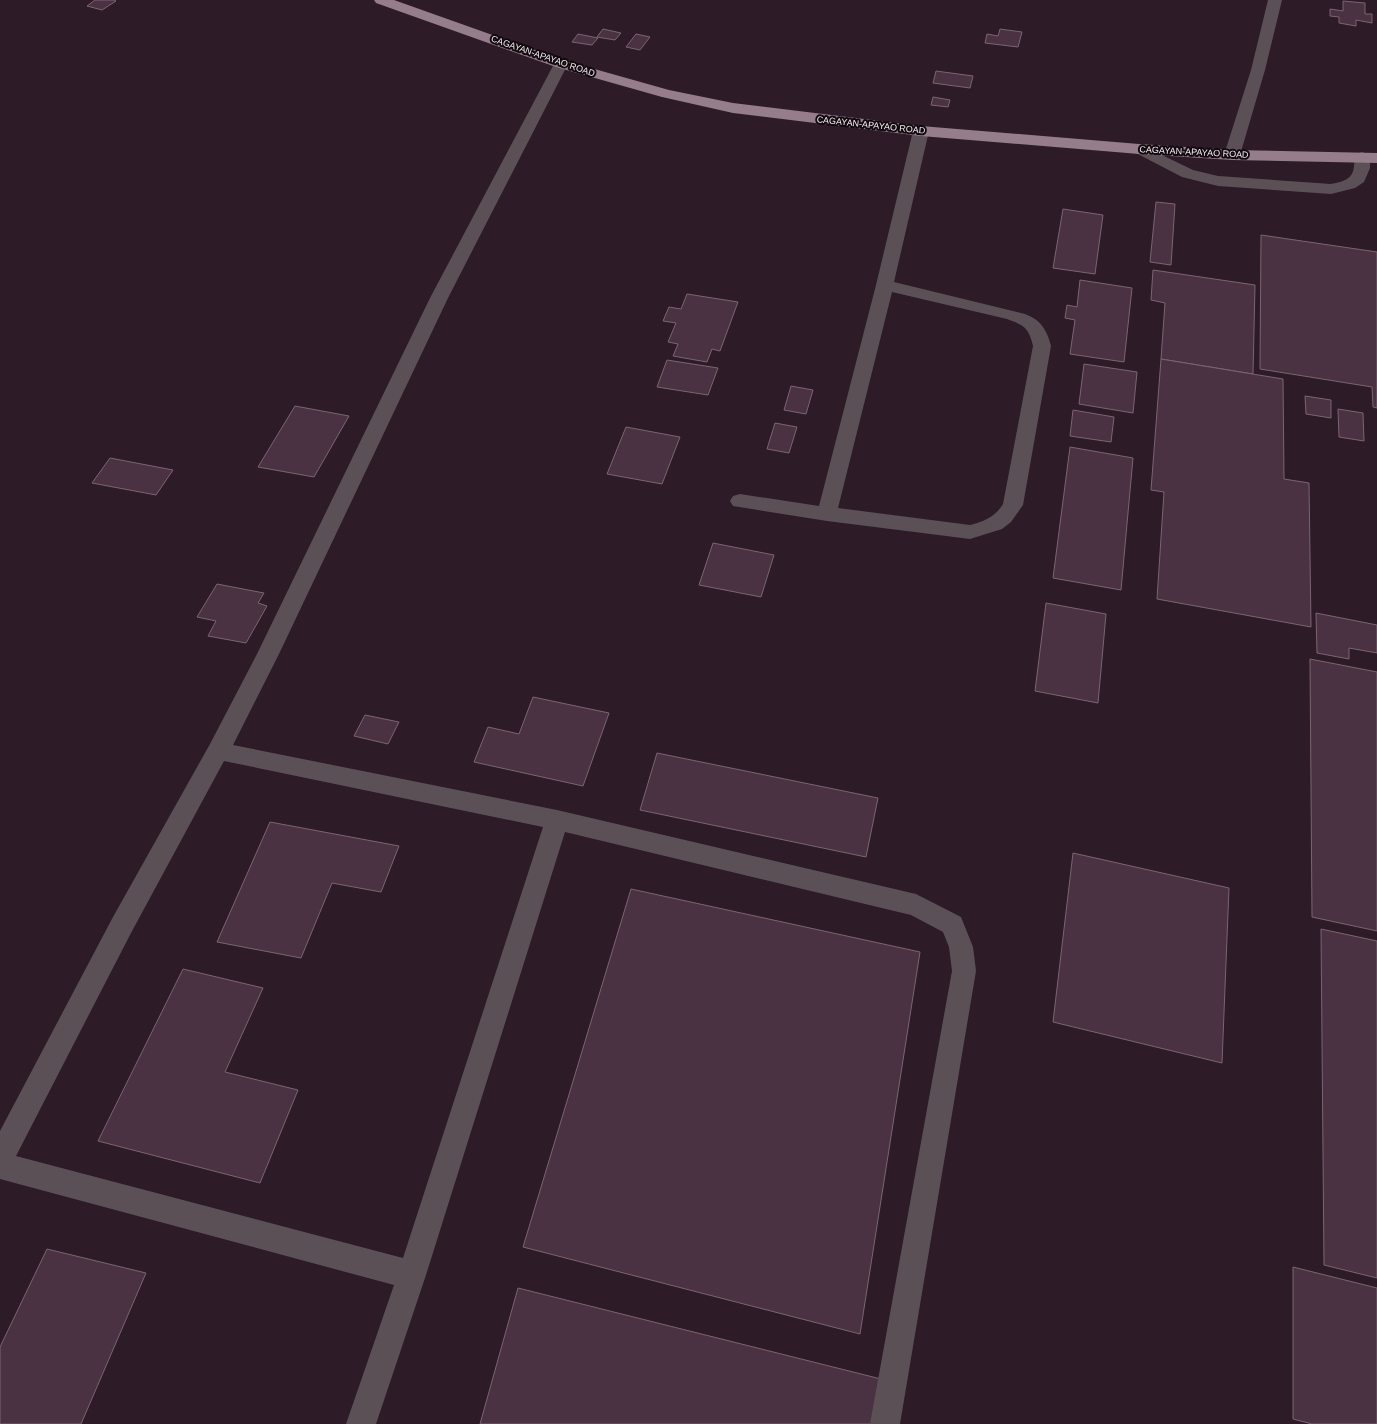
<svg xmlns="http://www.w3.org/2000/svg" width="1377" height="1424" viewBox="0 0 1377 1424" font-family="Arial,sans-serif">
<rect width="100%" height="100%" fill="#2d1b27"/>
<g fill="#4b3242" stroke="#7b6573">
<path d="M95 0H114L116 1 102 10 87 6Z"/>
<path d="M1343 1 1365 3V14H1372V23L1356 20V26L1339 23V17L1330 16V9L1343 11Z"/>
<path d="M603 29 621 33 615 40 597 37Z"/>
<path d="M1000 29 1022 32 1018 47 985 43 987 34 998 36Z"/>
<path d="M578 34 598 38 592 45 572 42Z"/>
<path d="M636 34 650 37 640 50 626 47Z"/>
<path d="M936 71 973 76 970 88 933 83Z"/>
<path d="M933 97 950 100 948 107 931 105Z"/>
<path d="M1156 202 1175 204 1171 265 1150 262Z"/>
<path d="M1063 209 1103 215 1095 274 1053 268Z"/>
<path d="M1261 235 1377 252V408L1373 407 1372 387 1260 369Z"/>
<path d="M1153 270 1255 285 1253 374 1161 359 1165 303 1151 300Z"/>
<path d="M1080 280 1132 288 1124 362 1070 354 1075 320 1065 318 1067 305 1077 307Z"/>
<path d="M687 294 738 302 720 351 712 349 707 362 673 356 678 344 668 342 676 323 663 321 669 307 681 309Z"/>
<path d="M1161 359 1283 379 1284 479 1309 483 1311 627 1157 599 1164 492 1151 490Z"/>
<path d="M667 360 718 368 708 395 657 387Z"/>
<path d="M1084 364 1137 372 1133 413 1079 404Z"/>
<path d="M791 386 813 390 806 414 784 410Z"/>
<path d="M1305 396 1331 400V418L1306 414Z"/>
<path d="M295 406 349 416 314 477 258 467Z"/>
<path d="M1338 409 1363 413 1364 441 1339 437Z"/>
<path d="M1073 410 1114 417 1111 442 1070 436Z"/>
<path d="M775 423 797 427 789 453 767 449Z"/>
<path d="M626 427 680 437 662 484 607 474Z"/>
<path d="M1070 447 1133 458 1121 590 1053 578Z"/>
<path d="M110 458 173 470 156 495 92 483Z"/>
<path d="M713 543 774 555 761 597 699 585Z"/>
<path d="M217 584 264 593 258 603 267 606 246 643 208 636 216 621 197 617Z"/>
<path d="M1046 603 1106 614 1098 703 1035 691Z"/>
<path d="M1316 613 1377 625V653L1349 648V659L1317 653Z"/>
<path d="M1310 659 1377 672V931L1312 917Z"/>
<path d="M533 697 609 713 583 786 474 762 488 727 519 734Z"/>
<path d="M365 715 399 722 388 744 354 736Z"/>
<path d="M657 753 878 798 866 857 640 810Z"/>
<path d="M270 822 399 846 381 892 332 883 301 958 217 942Z"/>
<path d="M1073 853 1229 888 1222 1063 1053 1022Z"/>
<path d="M631 889 920 952 860 1334 523 1247Z"/>
<path d="M1321 929 1377 941V1278L1324 1265Z"/>
<path d="M183 969 263 988 225 1072 298 1090 260 1183 98 1141Z"/>
<path d="M47 1249 146 1273 81 1424H0V1347Z"/>
<path d="M1293 1267 1377 1288V1424H1312L1293 1419Z"/>
<path d="M518 1288 881 1379 875 1424H480Z"/>
</g>
<g fill="none" stroke-linecap="round" stroke-linejoin="round">
<g fill="#5c5057" fill-rule="evenodd">
<path d="M1268 0H1282L1265 70 1240 155 1238 158 1232 160 1226 158 1224 155 1251 70Z"/>
<path d="M561 60 566 61 568 64 448 298 279 654 233 745 557 810 916 894 961 917 973 947 976 971 900 1424H870L952 971 949 947 943 932 911 915 565 832 426 1275 376 1424H346L394 1285 0 1179V1131L113 917 210 744 257 654 430 298 554 64 556 61ZM224 761 543 827 403 1258 16 1156 131 933Z"/>
<path d="M921 126 926 128 929 131 894 282 1025 314C1041 320 1047 330 1051 346L1023 505 1011 522 1002 529 970 539 827 521 733 506 730 501 733 496 740 494 819 506 876 285 913 131 916 128ZM892 292 1007 319C1024 325 1029 328 1033 346L1003 504C995 517 985 521 970 525L838 508Z"/>
<path d="M1139 144 1193 170 1218 176 1331 184C1342 182 1353 180 1354 166 1355 161 1354 158 1356 154L1362 152 1368 154 1370 157V168L1364 182 1355 188 1331 194 1218 186 1182 177 1134 152 1131 149 1134 146Z"/>
</g>
<path fill="#957d8c" fill-rule="evenodd" d="M374 0H394L566 61 669 90 733 103 921 126 1139 144 1232 150 1377 153V163L1232 160 1139 154 921 136 733 113 662 97 556 67 376 3Z"/>
</g>
<g text-anchor="middle" dominant-baseline="central" stroke-width="4" stroke-linejoin="round" paint-order="stroke">
<g font-size="9" fill="#fbeef6" stroke="#10090e">
<text transform="translate(543 56) rotate(19)">CAGAYAN-APAYAO ROAD</text>
<text transform="translate(871 125) rotate(6)">CAGAYAN-APAYAO ROAD</text>
<text transform="translate(1194 152) rotate(3)">CAGAYAN-APAYAO ROAD</text>
</g>
</g>
</svg>
